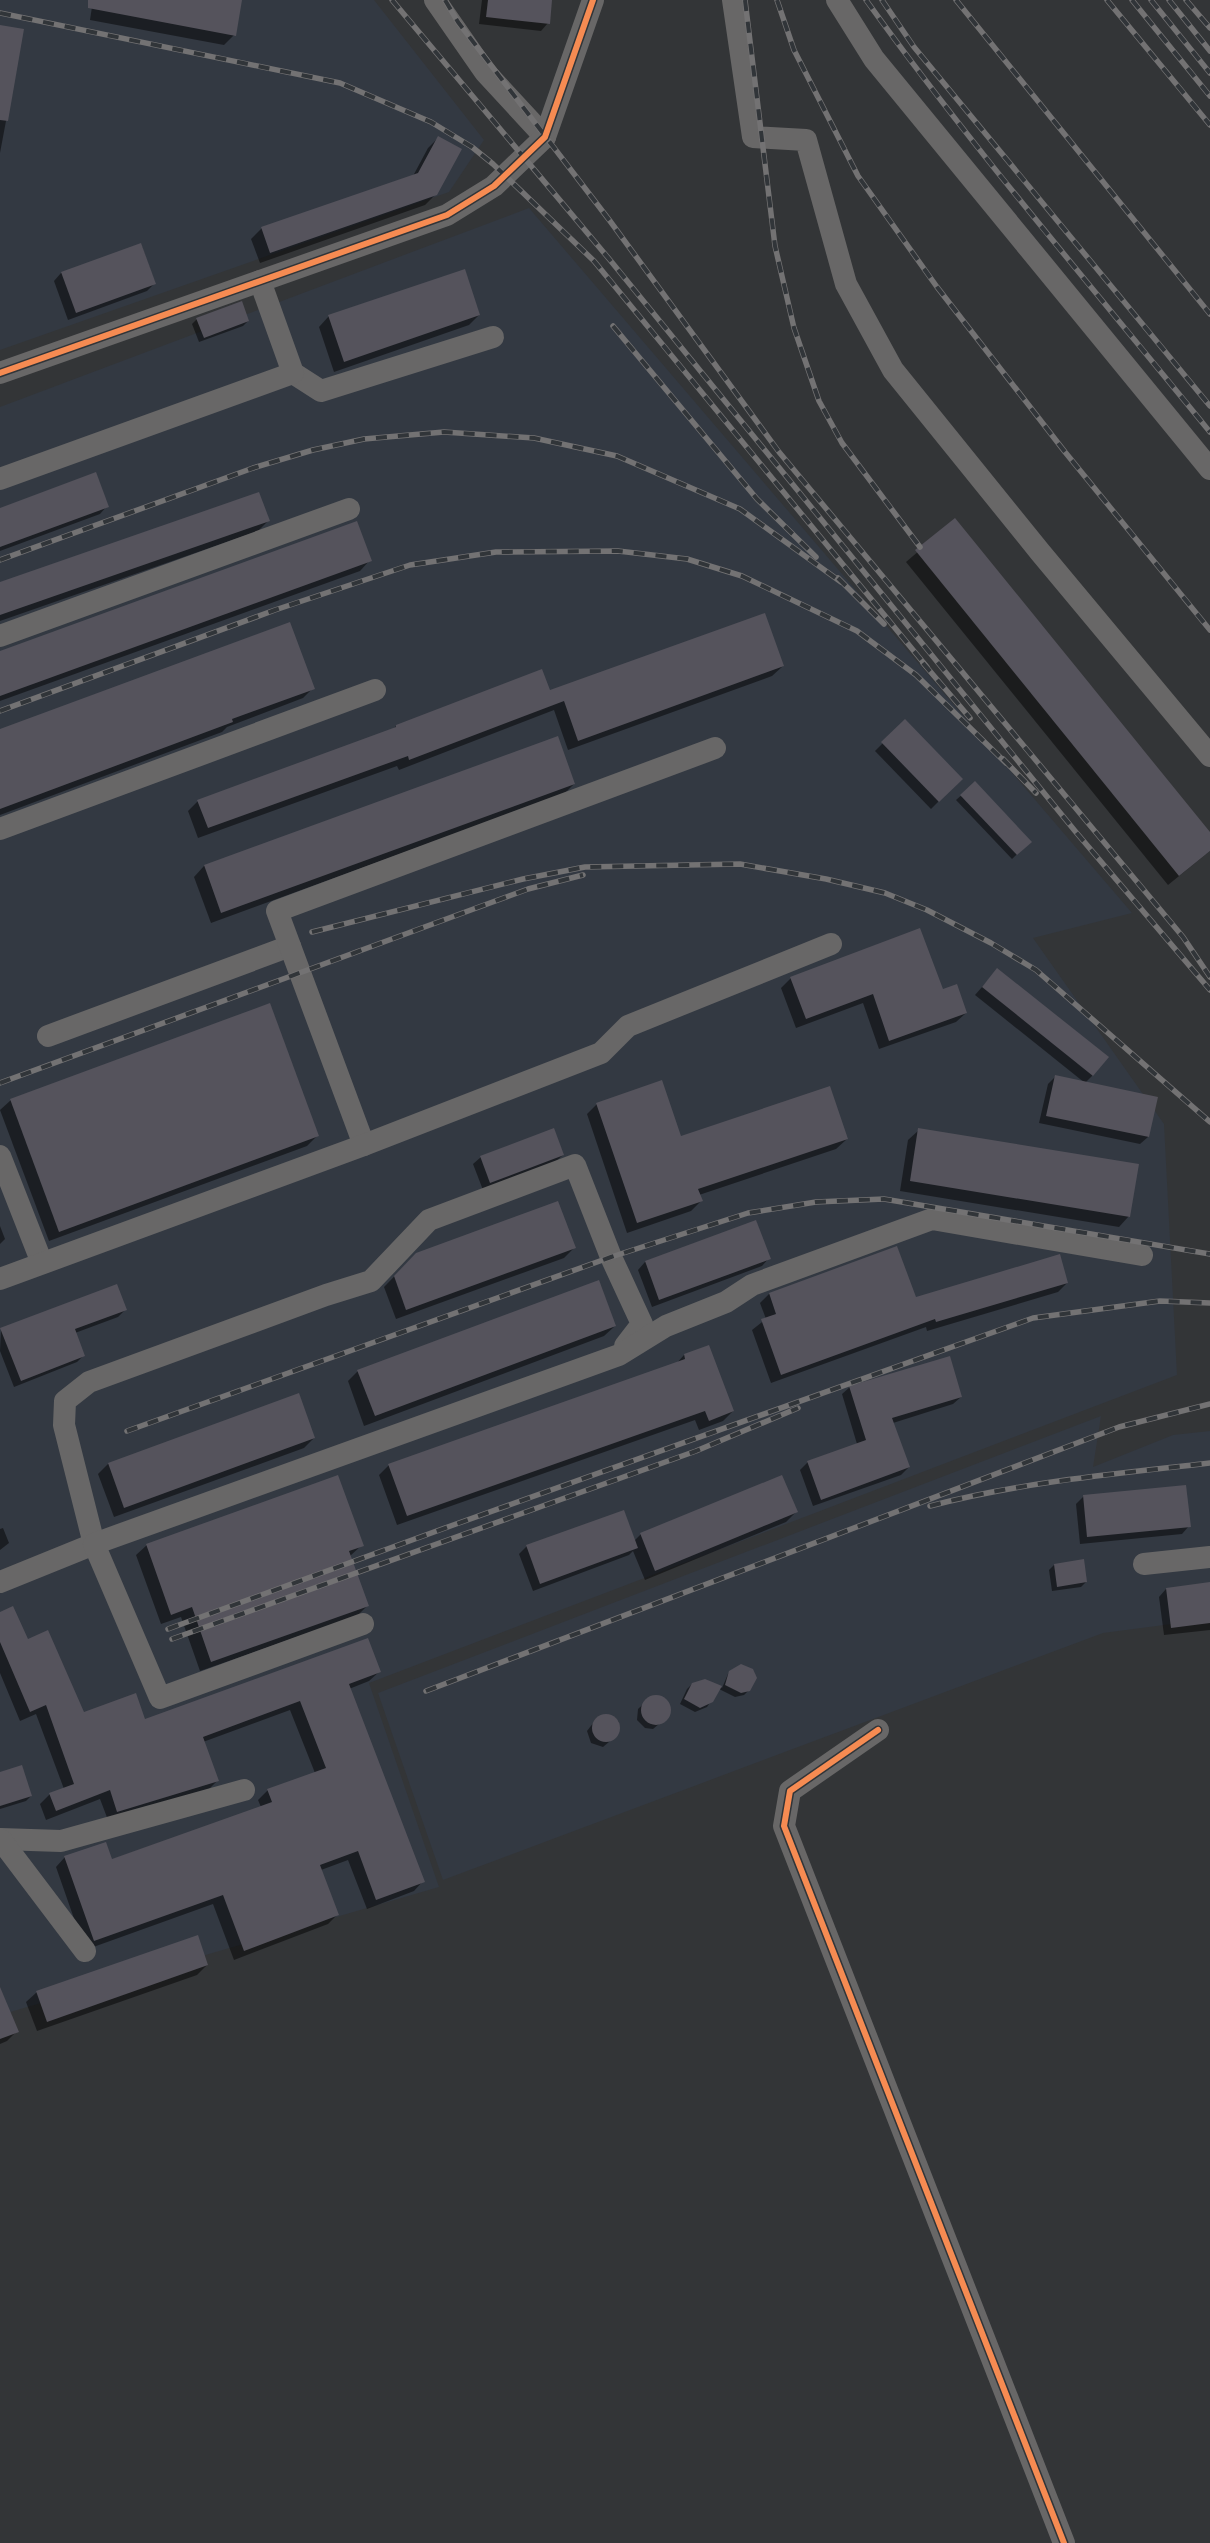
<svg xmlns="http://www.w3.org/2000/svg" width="1210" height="2543" viewBox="0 0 1210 2543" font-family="Roboto,sans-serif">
<rect width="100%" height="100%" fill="#333537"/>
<g fill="#333942">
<path d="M0 0H374L484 140 449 192 0 350Z"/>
<path d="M529 208 1132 913 1033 938 1164 1124 1177 1375 369 1683 439 1887 0 2015V407Z"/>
<path d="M1101 1416 1093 1467 1173 1435 1210 1431V1619L1103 1633 443 1880 378 1693Z"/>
</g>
<g fill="#0007">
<path d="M93 0H241L234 35 224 45 90 20Z"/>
<path d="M482 0H551L548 23 541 31 479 24Z"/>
<path d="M0 26 23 30 0 153Z"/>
<path d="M438 138 436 194 425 205 260 263 251 239 262 228 413 176 428 148Z"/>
<path d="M141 244 155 283 147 291 68 320 54 281 61 273Z"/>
<path d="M479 315 469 325 334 372 319 327 329 316Z"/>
<path d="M197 319 248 321 243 326 199 342 192 324Z"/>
<path d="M107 506 100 514 0 551V509Z"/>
<path d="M955 520 1210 834V851L1168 885 906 562Z"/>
<path d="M268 521 258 531 0 621V584Z"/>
<path d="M370 560 360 571 0 701V652Z"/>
<path d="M783 666 772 676 568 750 554 710 399 770 397 766 198 838 188 811 198 801 393 730 396 726 549 692Z"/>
<path d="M313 688 303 698 227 727 222 732 0 815V731Z"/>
<path d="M905 721 961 779 931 809 875 751Z"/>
<path d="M557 738 574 784 564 794 211 923 194 877 204 866Z"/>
<path d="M975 783 1030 842 1012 859 956 800Z"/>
<path d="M997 970 1093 1075 1085 1083 975 995Z"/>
<path d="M791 978 942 990 966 1013 956 1022 879 1049 863 1003 796 1028 781 988Z"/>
<path d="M1055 1077 1156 1098 1148 1137 1140 1144 1039 1123 1048 1084Z"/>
<path d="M11 1100 317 1136 307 1146 49 1241 0 1110Z"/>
<path d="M597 1104 680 1138 847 1139 836 1149 699 1195 701 1201 691 1211 627 1233 587 1114Z"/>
<path d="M919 1130 1129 1216 1119 1227 900 1191 908 1140Z"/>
<path d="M563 1155 555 1162 483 1190 473 1164 481 1157Z"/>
<path d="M756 1221 769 1258 762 1266 652 1307 638 1270 645 1262Z"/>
<path d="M0 1226 5 1239 0 1244Z"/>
<path d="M897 1247 915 1298 1067 1283 1058 1292 927 1331 926 1327 771 1383 752 1330 766 1319 760 1303 769 1294Z"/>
<path d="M574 1248 564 1258 396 1319 384 1287 416 1254Z"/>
<path d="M125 1310 118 1317 75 1333 84 1355 77 1362 14 1387 0 1351 1 1329Z"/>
<path d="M615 1326 604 1336 364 1426 348 1381 358 1371Z"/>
<path d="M708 1346 733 1411 723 1421 699 1430 695 1420 397 1525 379 1475 389 1465 676 1364 684 1355Z"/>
<path d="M850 1387 961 1397 953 1404 893 1423 909 1467 901 1475 813 1506 800 1470 808 1462 857 1444 842 1394Z"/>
<path d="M298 1395 314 1438 304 1448 114 1517 98 1474 108 1464Z"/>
<path d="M1084 1496 1189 1526 1182 1534 1080 1544 1076 1504Z"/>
<path d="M796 1512 786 1522 645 1580 633 1551 629 1555 533 1591 519 1554 527 1546 634 1541 641 1534Z"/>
<path d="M3 1528 9 1543 0 1550V1529Z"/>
<path d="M147 1545H362L350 1556 367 1606 357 1616 200 1671 181 1617 161 1624 136 1555Z"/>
<path d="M1054 1565 1086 1582 1081 1587 1052 1591 1049 1570Z"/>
<path d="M1210 1584V1630L1164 1635 1159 1597 1166 1589Z"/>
<path d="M0 1613 27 1640 83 1713 145 1721 379 1672 369 1681 349 1689 423 1881 414 1891 367 1909 348 1860 321 1870 338 1914 328 1924 234 1960 213 1904 85 1950 56 1867 65 1857 111 1860 261 1807 258 1800 268 1790 315 1773 290 1710 203 1742 217 1781 208 1790 108 1820 100 1799 46 1820 40 1804 50 1794 64 1789 36 1714 20 1721 0 1673Z"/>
<path d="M733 1669 749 1690 744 1695 735 1697 719 1689 707 1707 695 1712 680 1704 687 1689 692 1684 705 1680 722 1688 728 1674Z"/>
<path d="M659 1697 670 1705 666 1718 653 1729 645 1728 637 1720 638 1709 650 1698Z"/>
<path d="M605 1715 613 1717 619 1722 616 1736 603 1747 591 1743 587 1731 597 1718Z"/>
<path d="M0 1774 31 1796 26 1801 0 1809Z"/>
<path d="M207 1965 197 1975 37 2031 26 2002 37 1992Z"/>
<path d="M0 1989 17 2031 7 2041 0 2044Z"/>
</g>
<g fill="#55535c">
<path d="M88 0H242L236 36 88 8Z"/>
<path d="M488 0H552L550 24 486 17Z"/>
<path d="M0 25 24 29 8 121 0 120Z"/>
<path d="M438 136 462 149 437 195 270 253 261 227 418 173Z"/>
<path d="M141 243 156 284 76 313 61 272Z"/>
<path d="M465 269 480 315 344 362 328 315Z"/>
<path d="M242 301 249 321 204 338 196 318Z"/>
<path d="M96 472 109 507 0 547V508Z"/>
<path d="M259 492 270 521 0 615V582Z"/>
<path d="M955 518 1210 832V851L1179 876 915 550Z"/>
<path d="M357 521 372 561 0 696V651Z"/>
<path d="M765 613 784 666 578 741 564 701 409 760 408 756 208 828 197 800 396 727V725L542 669 550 690Z"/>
<path d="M290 622 315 689 232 719 233 722 0 809V729Z"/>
<path d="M905 719 963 779 939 802 881 742Z"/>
<path d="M558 736 575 784 221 913 204 865Z"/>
<path d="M975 781 1032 842 1017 855 960 795Z"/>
<path d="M920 928 943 989 957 984 967 1013 889 1041 873 994 806 1019 790 977Z"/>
<path d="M997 968 1109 1057 1093 1076 982 987Z"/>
<path d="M270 1003 319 1136 59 1232 10 1099Z"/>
<path d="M1055 1075 1158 1097 1149 1137 1046 1116Z"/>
<path d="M662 1080 681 1136 830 1086 848 1139 698 1189 703 1201 637 1223 596 1103Z"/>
<path d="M554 1128 564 1155 490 1183 480 1156Z"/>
<path d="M918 1128 1139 1164 1130 1217 910 1181Z"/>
<path d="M558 1201 576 1248 406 1310 394 1276 416 1253Z"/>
<path d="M756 1220 771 1259 659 1300 645 1261Z"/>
<path d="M897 1246 916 1297 1060 1254 1068 1283 936 1322 935 1319 781 1375 761 1319 776 1314 769 1293Z"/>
<path d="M599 1280 616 1326 375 1416 357 1370Z"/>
<path d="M117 1284 127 1310 75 1329 85 1356 21 1381 0 1328Z"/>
<path d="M709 1345 734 1411 709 1421 705 1411 407 1516 388 1464 685 1359 684 1354Z"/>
<path d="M950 1356 962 1397 892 1418 910 1467 821 1500 807 1461 866 1440 849 1386Z"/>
<path d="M299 1393 315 1438 124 1508 108 1463Z"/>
<path d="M338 1475 364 1546 349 1551 369 1606 211 1662 192 1607 171 1615 146 1544Z"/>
<path d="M782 1475 798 1512 655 1571 640 1533Z"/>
<path d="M1186 1485 1191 1527 1087 1537 1083 1495Z"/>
<path d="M624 1510 638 1548 540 1584 526 1545Z"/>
<path d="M1084 1559 1087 1582 1057 1587 1054 1564Z"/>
<path d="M1210 1582V1623L1171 1628 1166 1588Z"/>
<path d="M13 1606 28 1639 48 1630 84 1712 136 1693 145 1719 368 1638 381 1672 349 1684 425 1882 376 1900 358 1851 320 1865 339 1915 244 1951 223 1895 94 1941 64 1856 106 1842 112 1859 272 1802 267 1789 326 1768 300 1701 203 1737 219 1781 117 1812 110 1790 56 1811 49 1793 74 1784 46 1705 30 1712 0 1642V1612Z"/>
<path d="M741 1664 753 1669 757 1678 750 1691 741 1693 725 1685 729 1671Z"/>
<path d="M705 1679 722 1686 713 1702 700 1708 684 1699 692 1683Z"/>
<circle cx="656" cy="1710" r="15"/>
<circle cx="606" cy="1728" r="14"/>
<path d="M22 1765 32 1796 0 1806V1772Z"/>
<path d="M198 1935 208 1965 47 2022 36 1991Z"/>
<path d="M0 1987 19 2032 0 2039Z"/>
</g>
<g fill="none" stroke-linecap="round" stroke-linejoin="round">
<g stroke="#686767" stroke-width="22">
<path d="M435 0 485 72 545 137"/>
<path d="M733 0 753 137 806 140 846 284 893 370 1040 552 1210 756"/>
<path d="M837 0 874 59 1210 469"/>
<path d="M0 373 447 215 494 186 545 137 593 0"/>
<path d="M293 373 321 391 493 337"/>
<path d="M0 479 293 373 260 281"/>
<path d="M0 636 349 509"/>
<path d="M0 829 375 690"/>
<path d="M48 1036 290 946"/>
<path d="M364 1145 277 911 715 748"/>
<path d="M0 1156 42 1263"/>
<path d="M0 1279 364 1145 601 1053 628 1026 831 944"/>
<path d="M1144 1564 1210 1557"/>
<path d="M0 1582 94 1544 64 1425 65 1401 89 1382 326 1295 371 1281 429 1220 575 1165 611 1257 642 1324 625 1346"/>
<path d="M363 1624 160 1698 94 1544 619 1355 666 1326 726 1302 752 1285 932 1219 1142 1255"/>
<path d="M878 1730 790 1791 784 1826 1064 2543"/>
<path d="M0 1839 61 1841 244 1790"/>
<path d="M1 1840 85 1951"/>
</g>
<g stroke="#737273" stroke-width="5.5">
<g id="rail">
<path d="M392 0 610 260 1075 831 1210 990"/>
<path d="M445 0 458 22 610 221 779 452 1183 937 1210 977"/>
<path d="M745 0 775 246 794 328 819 401 842 443 920 547"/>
<path d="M777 0 794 50 858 176 937 287 1065 452 1210 630"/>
<path d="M866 0C973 149 1094 289 1210 432"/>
<path d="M882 0 914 47 1210 406"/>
<path d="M956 0 1210 314"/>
<path d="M1107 0 1210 125"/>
<path d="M1132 0 1210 96"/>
<path d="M1151 0 1210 73"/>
<path d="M1169 0 1210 51"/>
<path d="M1186 0 1210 28"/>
<path d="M0 13 340 83 431 122 472 147 493 164 594 261 927 667"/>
<path d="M613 326 757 499 816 557"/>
<path d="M0 560 253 468 313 450 364 439 444 432 534 438 617 456 740 509 841 582"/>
<path d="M838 578 884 624"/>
<path d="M923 663 970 718"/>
<path d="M0 711 275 610 410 565 496 552 618 551 687 559 742 576 857 631 916 675 1006 763"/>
<path d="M1003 759 1036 793"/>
<path d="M312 932 523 879 585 867 740 864 826 879 885 893 927 910 991 943 1036 970 1210 1122"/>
<path d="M0 1083 528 889 583 875"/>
<path d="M127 1431 611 1257 748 1213 816 1202 884 1199 1210 1254"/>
<path d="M930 1506C1021 1482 1116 1474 1210 1463"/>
<path d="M168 1629 456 1524 1033 1318 1160 1301 1210 1303"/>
<path d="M172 1639 696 1451 798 1408"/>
<path d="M426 1691 1119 1427 1210 1404"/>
</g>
</g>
<use href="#rail" stroke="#313539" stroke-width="4" stroke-dasharray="11" stroke-linecap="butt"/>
<g stroke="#313539" stroke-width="9">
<g id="cycleway">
<path d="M0 373 447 215 494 186 545 137 593 0"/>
<path d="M878 1730 790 1791 784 1826 1064 2543"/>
</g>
</g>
<use href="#cycleway" stroke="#f68b52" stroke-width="6"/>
</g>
</svg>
